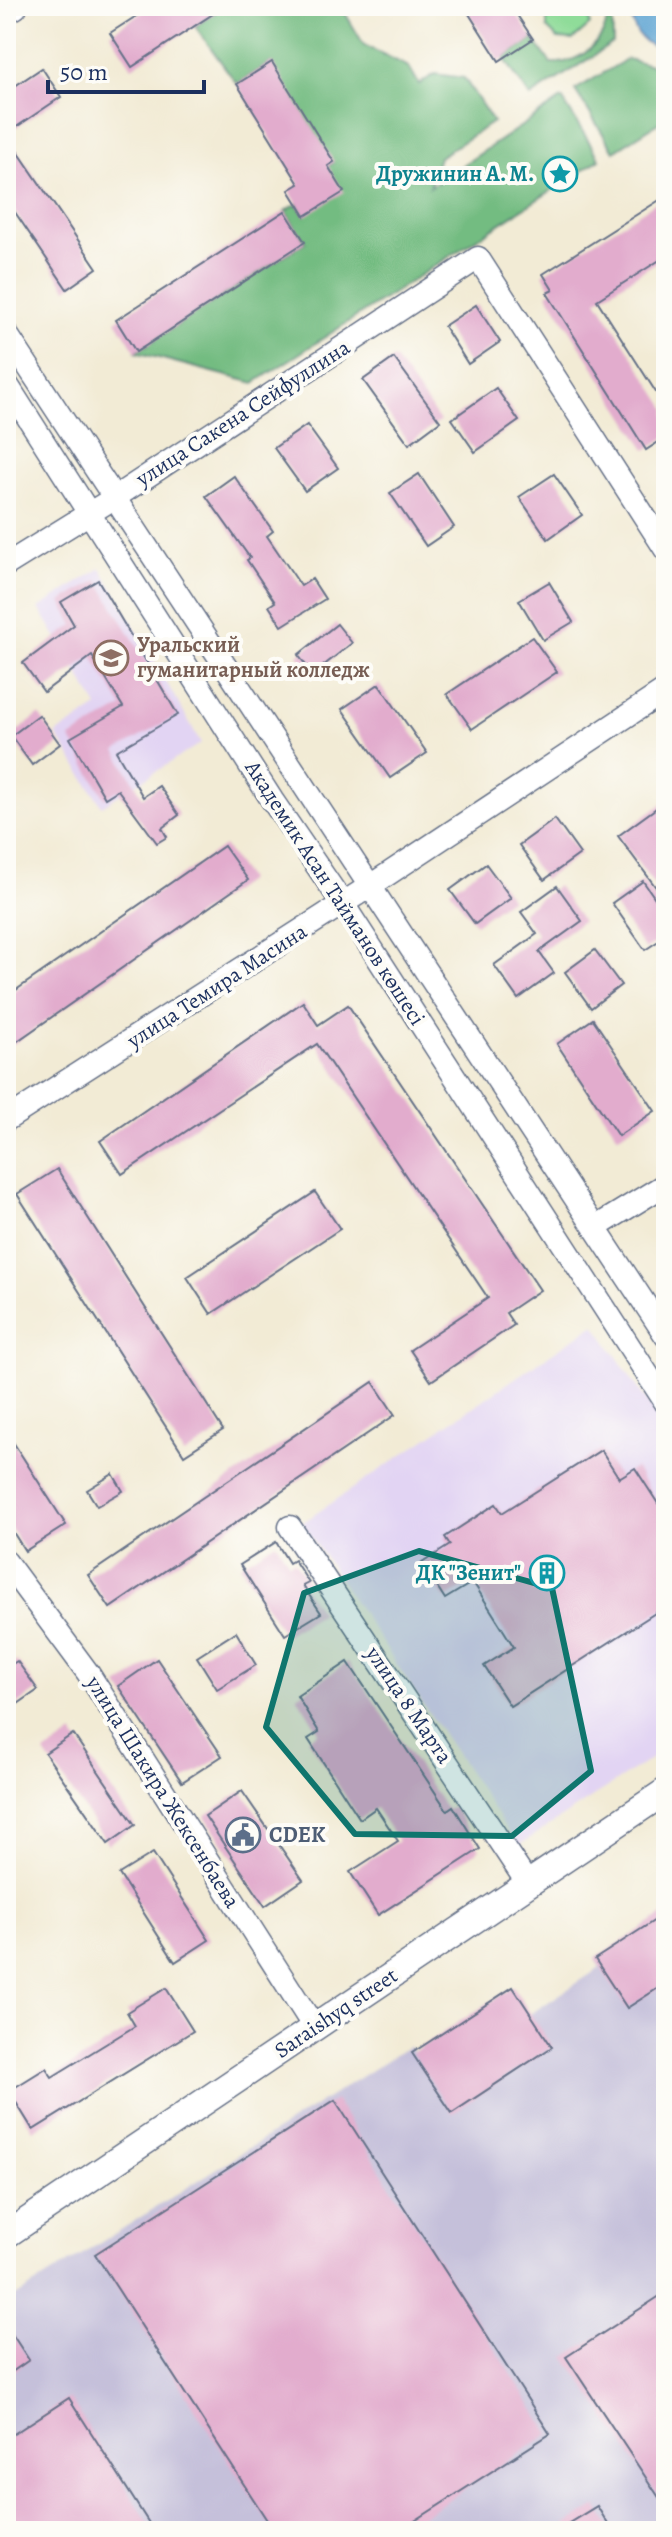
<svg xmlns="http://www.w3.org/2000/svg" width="672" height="2537" viewBox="0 0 672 2537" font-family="Alegreya,serif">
<rect width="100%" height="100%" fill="#fdfcf7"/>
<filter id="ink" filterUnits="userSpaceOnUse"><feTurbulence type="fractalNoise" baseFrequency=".0125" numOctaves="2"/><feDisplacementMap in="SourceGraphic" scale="16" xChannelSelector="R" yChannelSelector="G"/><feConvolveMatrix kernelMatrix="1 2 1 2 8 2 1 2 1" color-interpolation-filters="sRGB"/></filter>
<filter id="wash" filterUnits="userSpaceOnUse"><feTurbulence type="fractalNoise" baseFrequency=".006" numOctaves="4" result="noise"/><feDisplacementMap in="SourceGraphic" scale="32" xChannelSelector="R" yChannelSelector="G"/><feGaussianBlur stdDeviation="1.8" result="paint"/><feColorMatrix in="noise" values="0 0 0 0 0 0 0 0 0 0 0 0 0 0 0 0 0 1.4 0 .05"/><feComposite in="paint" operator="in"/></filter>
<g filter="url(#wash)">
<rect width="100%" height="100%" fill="#f2ebd5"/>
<g fill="#e2d4f3">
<path d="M101 568 201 743 102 806 56 734 98 707 39 608Z"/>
<path d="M595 1324 666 1430V1749L518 1846 302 1523Z"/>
</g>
<path fill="#c5c0da" d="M666 1913V2531H6V2303L409 2046 413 2052 513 1987 530 2014 600 1968 595 1959Z"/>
<path fill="#8fdc99" stroke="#55867c" stroke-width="2" d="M547 6H588L590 25 573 40 558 39 547 28Z"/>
<g fill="#73bc81" stroke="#477670" stroke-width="2">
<path d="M225 6H341L364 45 409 67 419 84 435 74 464 78 493 122 439 157 430 187 562 99 600 159 254 383 136 352 305 242 285 211 297 204 305 215 328 166 333 163 271 63 237 84 195 26Z"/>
<path d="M606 6H612L613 43 530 97 504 58 533 39 551 63C581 65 614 36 606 6Z"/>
<path d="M627 59 656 66 666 74V118L614 151 575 90Z"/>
</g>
<path fill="#5ca3d2" stroke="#3c6998" stroke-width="2" d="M632 6H666V49C642 47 629 29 632 6Z"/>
<g id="blocks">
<g fill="#e2accd">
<path d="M152 6H225L132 67 110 33Z"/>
<path d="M464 6H511L533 39 499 61Z"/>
<path d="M272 62 334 162 328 166 344 192 305 216 289 190 299 184 237 84Z"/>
<path d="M42 68 61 97 6 134 97 268 67 289 6 199V92Z"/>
<path d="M666 196V256L597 300 666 408V437L646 450 547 293 553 290 543 274Z"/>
<path d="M285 211 305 242 136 352 116 320Z"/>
<path d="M476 305 500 342 468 364 444 326Z"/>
<path d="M394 358 440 421 409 444 363 380Z"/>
<path d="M496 388 519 421 475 452 452 419Z"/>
<path d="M307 425 338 468 305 491 274 448Z"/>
<path d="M419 474 454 527 426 546 390 493Z"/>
<path d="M554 474 582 515 548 539 519 497Z"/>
<path d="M234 476 273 531 267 536 301 586 312 579 325 599 282 626 269 606 275 602 247 560 250 558 206 496Z"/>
<path d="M98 580 178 715 116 751 143 797 159 786 179 815 162 828 167 837 157 843 118 790 105 798 70 738 123 707 92 656 44 692 23 663 74 625 61 602Z"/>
<path d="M549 582 573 622 543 640 519 600Z"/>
<path d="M337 624 352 643 313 674 298 655Z"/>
<path d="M532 637 557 672 472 729 447 694Z"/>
<path d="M379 684 427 753 390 778 342 709Z"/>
<path d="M39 715 60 744 32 765 11 736Z"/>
<path d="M666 801V878L655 886 618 836Z"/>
<path d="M555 819 580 854 544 880 519 845Z"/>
<path d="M224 846 248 880 6 1049V997Z"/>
<path d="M486 864 511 898 475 924 450 890Z"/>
<path d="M643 881 666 914V936L645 950 612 903Z"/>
<path d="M557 886 582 921 539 952 554 973 518 999 494 965 537 934 521 912Z"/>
<path d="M595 950 621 985 591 1008 565 972Z"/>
<path d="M303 1002 318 1025 348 1005 540 1290 506 1313 514 1325 431 1381 410 1350 488 1298 317 1044 122 1174 100 1141Z"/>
<path d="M593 1019 655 1111 618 1136 557 1044Z"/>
<path d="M57 1169 223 1430 184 1455 17 1194Z"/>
<path d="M315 1192 340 1229 211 1314 187 1277Z"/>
<path d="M373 1382 395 1415 110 1608 88 1575Z"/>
<path d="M6 1431 66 1525 25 1551 6 1521Z"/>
<path d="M601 1450 619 1478 635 1468 666 1516V1606L510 1706 484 1666 514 1647 473 1582 445 1599 422 1563 450 1545 445 1537 496 1504 502 1513Z"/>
<path d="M113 1474 123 1491 97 1506 87 1490Z"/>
<path d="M276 1542 289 1563 294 1560 309 1583 303 1586 321 1613 285 1635 240 1565Z"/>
<path d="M236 1632 256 1665 217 1689 197 1657Z"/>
<path d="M157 1659 222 1756 182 1782 118 1686Z"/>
<path d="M17 1661 38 1690 6 1712V1668Z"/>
<path d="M348 1662 447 1810 453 1806 480 1849 378 1915 350 1872 398 1841 376 1808 360 1819 308 1739 319 1732 297 1696Z"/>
<path d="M73 1734 135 1825 108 1844 45 1753Z"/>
<path d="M242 1791 303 1880 265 1906 205 1816Z"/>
<path d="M153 1853 209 1940 175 1962 119 1874Z"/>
<path d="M666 1913V1983L627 2008 595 1959Z"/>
<path d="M513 1987 552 2047 452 2113 412 2053Z"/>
<path d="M166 1988 193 2031 33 2130 9 2091 46 2068 52 2077 135 2026 127 2012Z"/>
<path d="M335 2100 550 2434 399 2531H274L95 2254Z"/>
<path d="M666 2292V2508L566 2357Z"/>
<path d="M6 2325 29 2360 6 2376Z"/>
<path d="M69 2398 154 2531H6V2439Z"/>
<path d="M597 2506 612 2531H556Z"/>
</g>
</g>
</g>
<g filter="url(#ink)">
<use href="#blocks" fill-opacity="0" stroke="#667188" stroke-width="2"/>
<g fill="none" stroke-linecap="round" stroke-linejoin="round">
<g stroke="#667188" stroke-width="25">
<g id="minor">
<path d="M6 333 666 1336"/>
<path d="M6 383 272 800 343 904 666 1403"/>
<path d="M6 565 114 498 478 258 666 550"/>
<path d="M6 1120 370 886 666 690"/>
<path d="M596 1227 666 1184"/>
<path d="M290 1527 528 1884"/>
<path d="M6 1562 88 1673 314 2027"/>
</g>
</g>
<g stroke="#667188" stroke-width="29">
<g id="tertiary">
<path d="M6 11 14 6"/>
<path d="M6 2235 666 1791"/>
</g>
</g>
<use href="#minor" stroke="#fff" stroke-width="22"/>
<use href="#tertiary" stroke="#fff" stroke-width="26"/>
</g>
</g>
<path fill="#0f766e" fill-opacity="0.2" stroke="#0f766e" stroke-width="6" stroke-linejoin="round" d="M419 1551 552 1588 591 1771 512 1836 355 1834 266 1727 304 1593Z"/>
<defs>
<g id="sight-ring" transform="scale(1.8)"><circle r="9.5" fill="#fdfcf7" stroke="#0f9aa8" stroke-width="1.5"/><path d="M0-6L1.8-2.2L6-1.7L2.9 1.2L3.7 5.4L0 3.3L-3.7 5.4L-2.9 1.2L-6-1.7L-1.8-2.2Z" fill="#0f9aa8"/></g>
<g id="university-ring" transform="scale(1.8)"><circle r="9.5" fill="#fdfcf7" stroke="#8d6e63" stroke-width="1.5"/><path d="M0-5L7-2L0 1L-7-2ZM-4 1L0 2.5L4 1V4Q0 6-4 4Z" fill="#8d6e63"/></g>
<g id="building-ring" transform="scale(1.8)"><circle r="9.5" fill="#fdfcf7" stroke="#0f9aa8" stroke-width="1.5"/><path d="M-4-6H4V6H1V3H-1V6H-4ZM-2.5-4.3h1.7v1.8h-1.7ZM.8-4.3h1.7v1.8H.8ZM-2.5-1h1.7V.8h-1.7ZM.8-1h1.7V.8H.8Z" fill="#0f9aa8"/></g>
<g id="civic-ring" transform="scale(1.8)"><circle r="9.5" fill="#fdfcf7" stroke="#5c6f8a" stroke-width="1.5"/><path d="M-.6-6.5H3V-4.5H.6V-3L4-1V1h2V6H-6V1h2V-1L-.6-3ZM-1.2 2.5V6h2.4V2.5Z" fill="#5c6f8a"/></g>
</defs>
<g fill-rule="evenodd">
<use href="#sight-ring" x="560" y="174"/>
<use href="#university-ring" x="111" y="658"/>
<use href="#building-ring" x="547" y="1573"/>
<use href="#civic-ring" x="243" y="1835"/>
</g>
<g text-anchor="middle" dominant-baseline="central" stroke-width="8" stroke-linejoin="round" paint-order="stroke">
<g font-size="22" font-weight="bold" fill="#0d838f" stroke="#fdfcf7" text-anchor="end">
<text x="534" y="174">Дружинин А. М.</text>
<text x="521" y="1573">ДК "Зенит"</text>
</g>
<g font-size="22" fill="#1b2f5e" stroke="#fdfcf7">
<text transform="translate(243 413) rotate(-33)">улица Сакена Сейфуллина</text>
<text transform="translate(335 893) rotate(57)">Академик Асан Тайманов көшесі</text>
<text transform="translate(217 986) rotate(-33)">улица Темира Масина</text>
<text transform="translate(409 1705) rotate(56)">улица 8 Марта</text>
<text transform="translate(163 1792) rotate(58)">улица Шакира Жексенбаева</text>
<text transform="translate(336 2013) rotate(-34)">Saraishyq street</text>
</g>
<g font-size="22" font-weight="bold" fill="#785e54" stroke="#fdfcf7" text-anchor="start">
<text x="137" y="645">Уральский<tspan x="137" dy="25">гуманитарный колледж</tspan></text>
</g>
<g font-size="22" font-weight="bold" fill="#4e5e75" stroke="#fdfcf7" text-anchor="start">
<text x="269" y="1835">CDEK</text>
</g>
</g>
<rect width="672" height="2537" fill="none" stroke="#fdfcf7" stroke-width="32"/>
<path d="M48 80v12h156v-12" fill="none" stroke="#1b2f5e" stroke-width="4"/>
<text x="60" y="80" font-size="24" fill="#1b2f5e" stroke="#fdfcf7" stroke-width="6" paint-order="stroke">50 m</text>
</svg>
